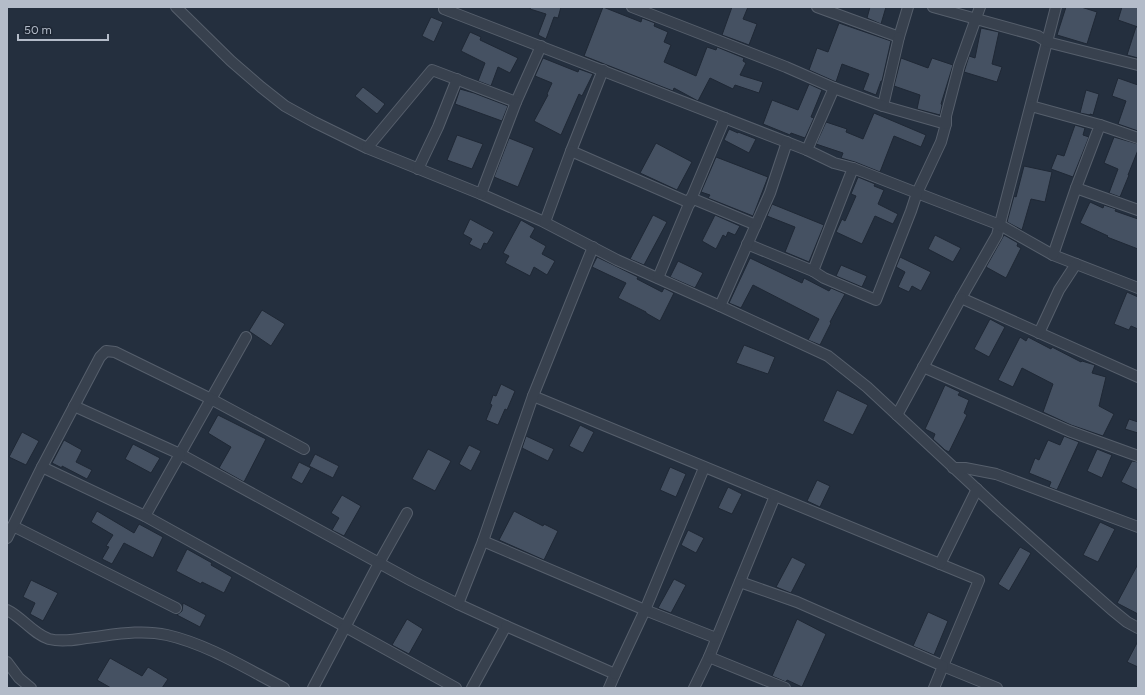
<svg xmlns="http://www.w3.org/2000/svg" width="1145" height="695" viewBox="0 0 1145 695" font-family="Figtree,sans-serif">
<rect width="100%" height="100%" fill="#242f3e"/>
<g fill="#455162" stroke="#1f2835">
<path d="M531 7H561L558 18 554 17 546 39 538 35 546 14 530 9Z"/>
<path d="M603 7 641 22 642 18 655 23 654 26 668 32 664 42 671 45 664 62 696 76 707 47 716 50 717 47 744 58 743 61 746 63 740 75 763 82 759 93 735 85 733 89 710 78 698 101 674 88 673 91 584 56Z"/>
<path d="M732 7H748L743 19 757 24 749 45 722 35Z"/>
<path d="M870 7H886L881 24 867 18Z"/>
<path d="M1066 7H1081L1097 12 1087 44 1057 35Z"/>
<path d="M1122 7H1138V27L1118 20Z"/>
<path d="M431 17 443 22 434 42 422 36Z"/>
<path d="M839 23 891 41 882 81H881L876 95 863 90 869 74 842 64 836 82 809 70 817 48 828 52Z"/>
<path d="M1136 27H1138V58L1127 55Z"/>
<path d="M981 28 999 32 992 64 1002 67 997 82 964 72 969 56 975 58Z"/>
<path d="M470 32 481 37 480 40 518 58 510 73 498 67 491 86 478 81 485 63 461 51Z"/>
<path d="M543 58 578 72 579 69 593 74 582 96 579 94 561 135 534 121 548 95 547 94 552 83 535 76Z"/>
<path d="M901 58 928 68 932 58 953 65 941 104 942 105 940 115 917 109 920 95 894 86Z"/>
<path d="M1118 78 1138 85V131L1118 124 1126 101 1112 96Z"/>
<path d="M809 84 822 90 811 117 814 118 805 138 791 133 790 135 763 124 772 100 798 110Z"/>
<path d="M363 87 385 104 377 114 355 96Z"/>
<path d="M460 89 474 93 508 106 502 121 455 104Z"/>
<path d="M1086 90 1099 94 1093 115 1090 114V115L1080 113Z"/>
<path d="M874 113 926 135 921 147 894 136 880 172 855 162 841 158 843 153 816 144 826 122 847 129 846 132 863 139Z"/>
<path d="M1075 125 1085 128 1083 135 1089 137 1073 177 1051 169 1057 154 1064 156Z"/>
<path d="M729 129 738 133V132L756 139 749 153 724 140Z"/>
<path d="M457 135 483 144 472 169 447 160Z"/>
<path d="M1114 137 1138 144V150L1128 175H1129L1120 197 1109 193 1118 169 1104 163Z"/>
<path d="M509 138 534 148 518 187 494 177Z"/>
<path d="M656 143 692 162 677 190 640 173Z"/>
<path d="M716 157 768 177 753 216 708 198 710 195 701 192Z"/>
<path d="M1024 166 1052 172 1045 202 1031 199 1022 230 1007 222 1014 196 1016 197Z"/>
<path d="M858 177 875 184 874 186 884 190 878 204 898 214 893 224 875 216 862 244 836 232 842 219 845 221 856 196 851 194Z"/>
<path d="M1090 202 1103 208 1104 205 1116 209 1115 211 1138 219V249L1107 237 1108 236 1080 223Z"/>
<path d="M772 204 824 225 809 262 785 252 795 227 767 216Z"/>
<path d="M653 215 667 222 644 265 630 259Z"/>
<path d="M715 215 740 226 735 235 728 232 726 237 723 235 716 249 702 241Z"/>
<path d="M470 219 494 232 487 244 484 243 481 250 469 244 472 239 463 234Z"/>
<path d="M521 220 535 228 530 237 546 246 542 254 555 261 547 275 534 267 530 276 505 263 509 256 503 253Z"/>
<path d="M935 235 961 248 953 262 928 249Z"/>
<path d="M1004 235 1018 243 1017 246 1021 248 1006 278 986 267Z"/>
<path d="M597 257 638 277 637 279 662 292 664 288 674 293 660 321 646 313V312L618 298 626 283 592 267Z"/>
<path d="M900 257 931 272 921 291 912 286 909 292 898 287 905 272 896 267Z"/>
<path d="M750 258 802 283 804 278 829 291 831 288 845 294 830 322 831 323 820 345 808 340 819 319 753 285 741 308 729 303Z"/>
<path d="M678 261 703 273 695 288 670 277Z"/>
<path d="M841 265 867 276 862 287 836 276Z"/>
<path d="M1127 292 1138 297V329L1131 326 1129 330 1114 324Z"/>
<path d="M262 310 285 324 271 346 249 331Z"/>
<path d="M990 319 1005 327 989 357 974 349Z"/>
<path d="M1020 337 1026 341 1028 337 1051 349 1052 347 1081 362 1082 361 1095 365 1092 373 1106 377 1099 406 1114 414 1103 436 1071 425 1043 412 1053 384 1022 368 1013 387 998 380Z"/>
<path d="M744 345 775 357 768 374 736 363Z"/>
<path d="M501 384 515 391 507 410 505 409 498 425 486 420 492 405 490 404 493 395 496 396Z"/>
<path d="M945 385 960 392 958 395 969 400 964 413 967 415 949 452 945 450 933 439 935 434 925 429Z"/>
<path d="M837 390 868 405 853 435 823 421Z"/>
<path d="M218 415 266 439 244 482 219 468 231 447 208 433Z"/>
<path d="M1129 419 1138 422V433L1125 429Z"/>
<path d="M580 425 594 432 583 453 569 446Z"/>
<path d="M22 432 39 441 26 465 9 457Z"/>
<path d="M526 436 554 449 548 461 522 448Z"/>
<path d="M1064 436 1079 442 1057 490 1049 487 1051 482 1029 473 1035 458 1039 460 1048 440 1060 445Z"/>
<path d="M64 440 82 450 76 462 92 470 87 479 62 466V468L52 463Z"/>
<path d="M133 444 160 458 151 473 125 459Z"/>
<path d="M469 445 481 451 471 471 459 464Z"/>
<path d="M428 449 451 461 435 491 412 479Z"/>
<path d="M1097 449 1112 455 1102 478 1087 471Z"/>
<path d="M315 454 339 466 333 478 309 466Z"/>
<path d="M1132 461 1138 462V490L1121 482Z"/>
<path d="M299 462 311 468 302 484 291 478Z"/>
<path d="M670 467 686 474 676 497 660 490Z"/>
<path d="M817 480 830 486 820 507 807 501Z"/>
<path d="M728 487 742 494 732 514 718 508Z"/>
<path d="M342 495 361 506 344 536 332 530 339 518 331 513Z"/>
<path d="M97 511 134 533 139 524 163 537 153 558 124 543 112 564 102 559 109 547 106 546 113 535 91 522Z"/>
<path d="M514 511 543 526 544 524 558 531 544 560 499 540Z"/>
<path d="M1100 522 1115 529 1098 562 1083 555Z"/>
<path d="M688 530 704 538 696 553 681 545Z"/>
<path d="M1020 547 1031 553 1009 591 998 584Z"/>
<path d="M187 549 212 563 211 565 232 577 224 593 202 582 201 584 176 571Z"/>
<path d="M792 557 806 564 791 593 776 587Z"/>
<path d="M1138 564V614L1117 603Z"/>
<path d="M674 579 686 585 671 613 658 608Z"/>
<path d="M31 580 58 593 43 621 30 614 35 603 23 597Z"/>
<path d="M183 603 206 615 200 627 177 615 182 611Z"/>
<path d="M928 612 948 621 934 655 913 646Z"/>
<path d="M407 619 423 629 409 654 392 645Z"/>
<path d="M797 619 826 634 802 687 787 680 786 682 772 676Z"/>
<path d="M1138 641V667L1127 662Z"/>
<path d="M110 658 142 676 148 667 168 679 162 688H111L97 680Z"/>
</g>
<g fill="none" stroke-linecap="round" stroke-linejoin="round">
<g stroke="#565f6c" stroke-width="12">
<g id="street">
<path d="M176 7 231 61 261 87 285 106 314 122 367 148 481 194 542 221 617 260 720 306 828 356 867 387 997 508 1111 609 1127 622 1138 628"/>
<path d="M632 7 786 67 834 88"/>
<path d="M817 7 899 37 908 7"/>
<path d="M933 7 1038 36 1047 42 997 235 961 298 1138 377"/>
<path d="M1056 7 1047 42 1138 65"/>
<path d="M444 9 807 150"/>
<path d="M899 37 883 106 946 124 941 142 917 193 1000 225 1053 255 1138 288"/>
<path d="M1031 106 1100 125 1076 188 1138 210"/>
<path d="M946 124V116L959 66 980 7"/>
<path d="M1100 125 1138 138"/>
<path d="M367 148 432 70 516 102 541 46"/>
<path d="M571 151 603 70"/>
<path d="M418 169 438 127 457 79"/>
<path d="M481 194 516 102"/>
<path d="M691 198 756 225"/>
<path d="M545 222 571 151 690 203"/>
<path d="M747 244 813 271 853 168"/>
<path d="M1053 255 1076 188"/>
<path d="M813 271 824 278 876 300 911 211 917 193 853 168 834 163 807 150 834 88 883 106"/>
<path d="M658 278 725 118"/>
<path d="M720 306 770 193 787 142"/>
<path d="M1039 333 1059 290 1076 264"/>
<path d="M246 337 180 454 379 563 407 513"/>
<path d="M923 367 1069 431 1138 456"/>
<path d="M533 396 775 496 709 657 694 688"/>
<path d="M74 406 180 454 145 516"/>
<path d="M897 415 961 298"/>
<path d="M42 467 145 516 456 688"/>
<path d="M953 468H965L996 474 1138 527"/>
<path d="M775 496 979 580 943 666 997 688"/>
<path d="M13 526 176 608"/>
<path d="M7 538 42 467 100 357 106 351 115 352 211 399 304 449"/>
<path d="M483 541 645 610 716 638"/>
<path d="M940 564 977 489"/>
<path d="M740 582 797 602 943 666 934 688"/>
<path d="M458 604 506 626 472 688"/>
<path d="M7 610C22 617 33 634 49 639 61 642 74 640 86 638 113 635 140 629 167 635 207 644 247 669 284 688"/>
<path d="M506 626 615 674 609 688"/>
<path d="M709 657 785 688"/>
<path d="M7 662 19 678 31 688"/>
<path d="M615 674 645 610 704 468"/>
<path d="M313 688 379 563 412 581 458 604 483 541 533 396 593 247"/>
</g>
</g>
<use href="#street" stroke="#38414e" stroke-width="10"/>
</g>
<rect width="1145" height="695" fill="none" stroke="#b4bcc9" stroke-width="16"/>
<path d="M18 34v6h90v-6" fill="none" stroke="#b4bcc9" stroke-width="2"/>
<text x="24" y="34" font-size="12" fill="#b4bcc9" stroke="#1d2633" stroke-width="3" paint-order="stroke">50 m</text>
</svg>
